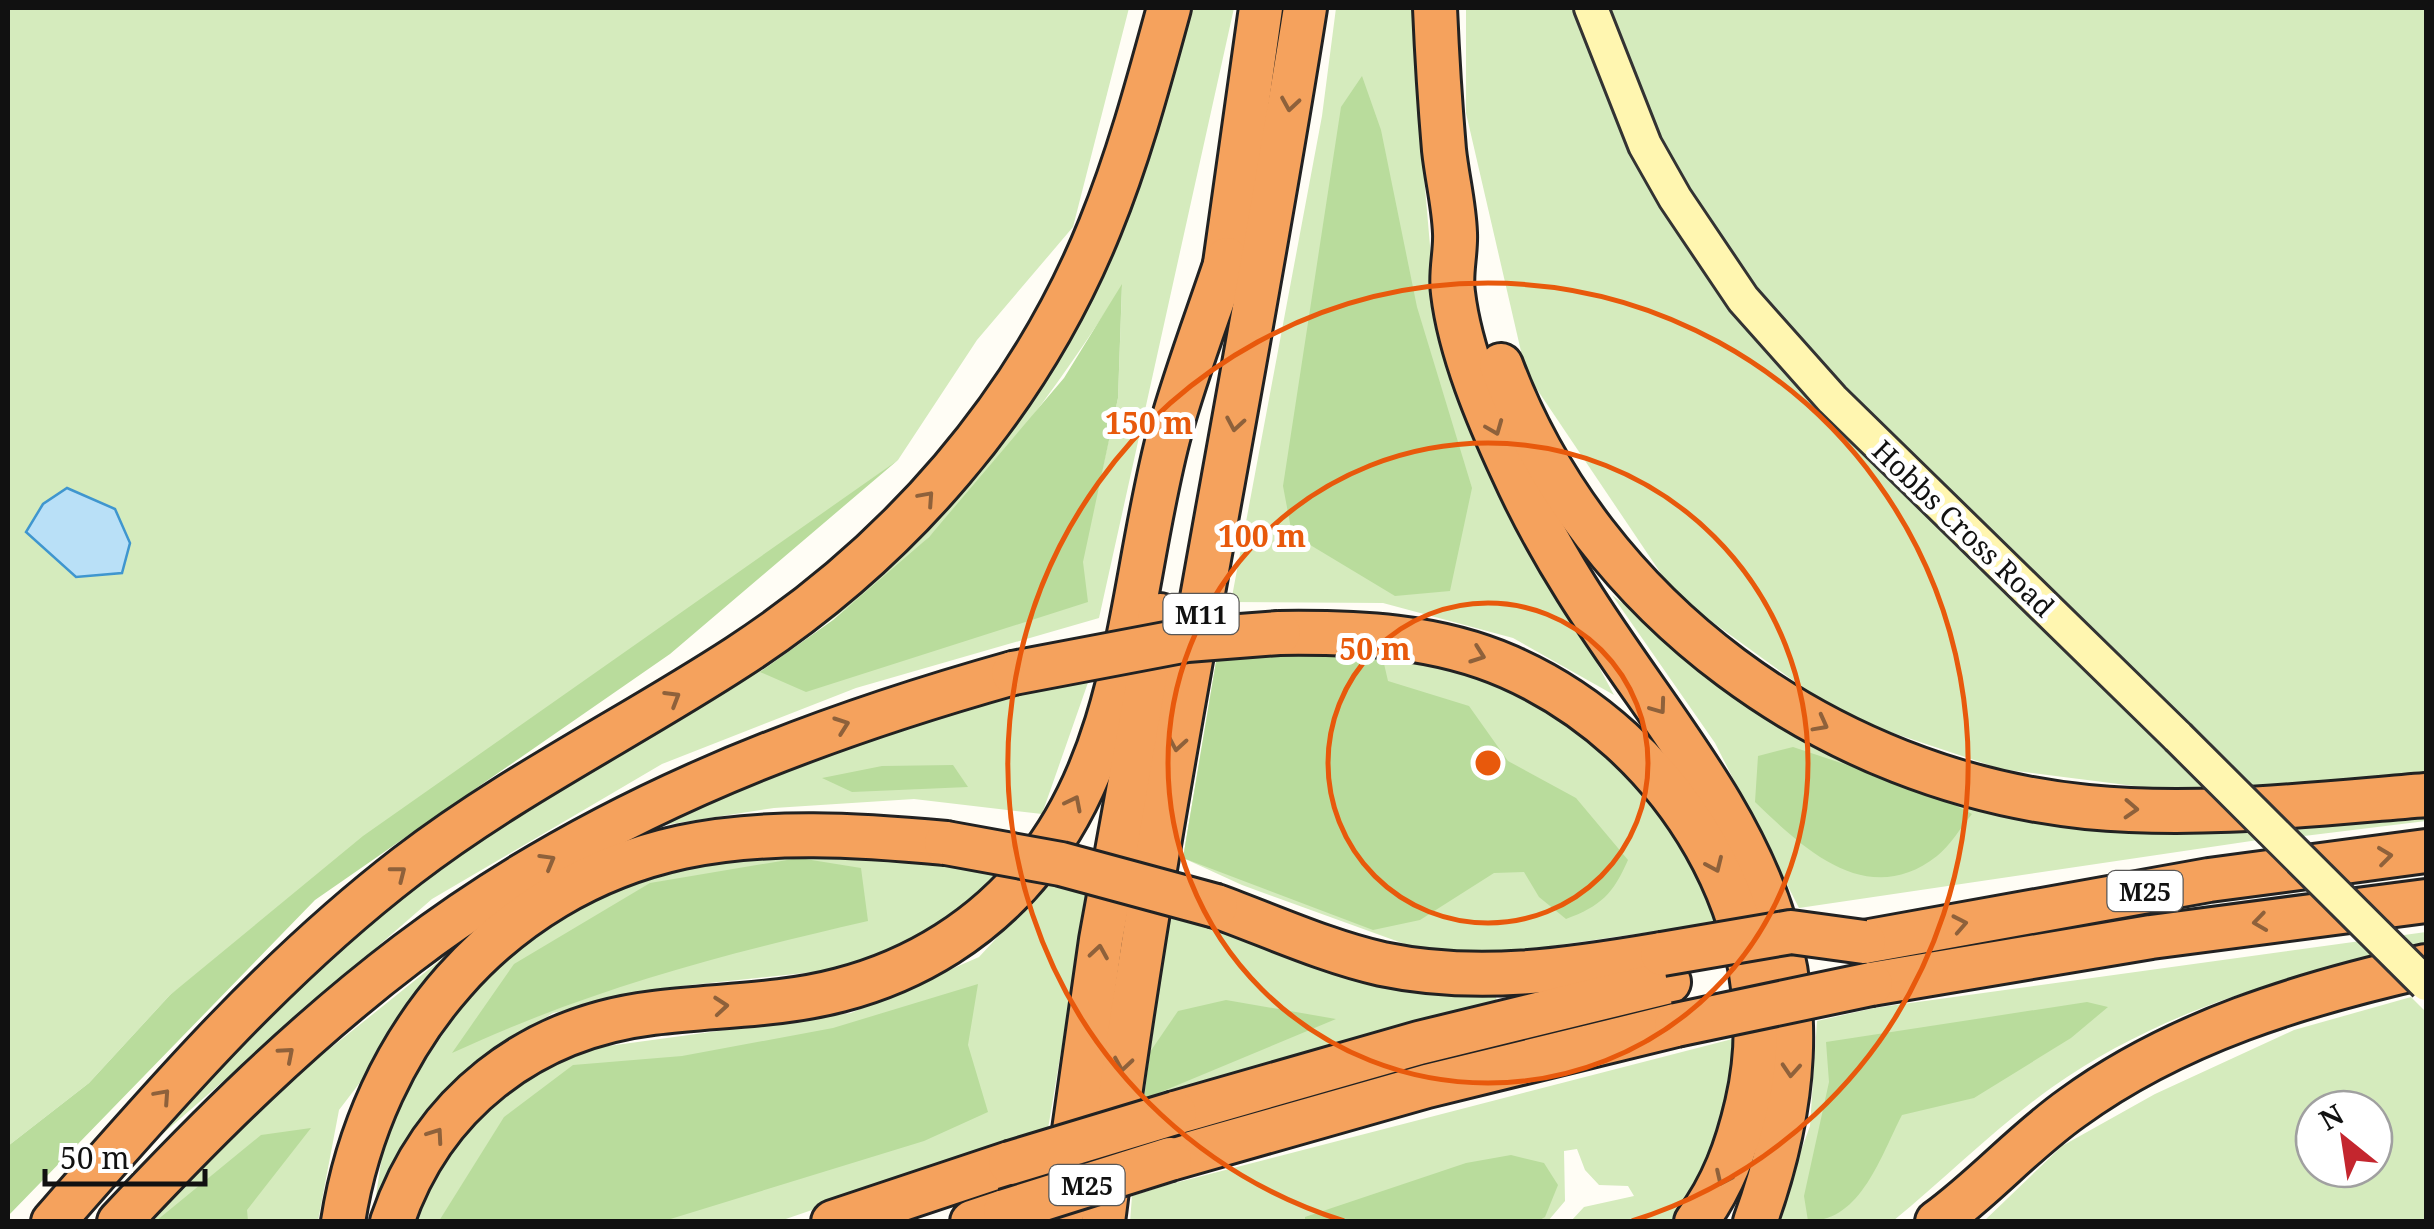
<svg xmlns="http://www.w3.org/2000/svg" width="2434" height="1229" viewBox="0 0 2434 1229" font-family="'Noto Serif',serif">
<rect width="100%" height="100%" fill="#fffdf5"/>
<g fill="#d5ebbd" fill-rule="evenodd">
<path d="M8 8H1129L1073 227 977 340 898 460 170 995 89 1083 8 1146Z"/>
<path d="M1185 8H1234L1099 618 856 688 662 764 432 899 87 1200 271 1008 398 901 546 794 784 646 924 533 1035 388ZM1122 286 1118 398 1082 562 761 671C819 629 880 587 930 536 1003 461 1066 375 1122 286Z"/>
<path d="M1336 8H1418L1419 118 1432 269 1520 520 1614 695 1513 638 1383 603 1231 602 1322 116Z"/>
<path d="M1466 8H2426V774L2295 785 2150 788 2001 769 1842 716 1689 605 1668 584 1526 373 1466 113Z"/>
<path d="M1612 595 1754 705 1916 785 2242 825 2258 840 1799 908 1715 743Z"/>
<path d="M1331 647 1478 670 1587 726 1662 812 1704 880 1720 922 1503 953 1413 947 1242 885 1183 858 1217 656Z"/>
<path d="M1091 674 1042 814 914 799 774 808 639 829 817 748Z"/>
<path d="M2426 811V821L2296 837 2282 822Z"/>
<path d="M777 852 1009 865 938 929 905 948 843 969 681 986 553 1013 470 1065 372 1222 388 1116 468 997 549 922 652 865Z"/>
<path d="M1057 873 1089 884 1048 1129 780 1221 415 1222 430 1177 514 1080 579 1050 851 1013 979 957Z"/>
<path d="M1170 908 1495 994 1497 1001 1144 1099Z"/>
<path d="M2426 932V947C2293 973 2164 1008 2051 1088 1995 1128 1946 1178 1893 1221L1775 1222 1810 1126 1817 1021 1874 1008Z"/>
<path d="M474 933 339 1110 318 1221 124 1222 206 1148Z"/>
<path d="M2411 997 2426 1012V1221H1984L2062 1146 2155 1094 2294 1030ZM2314 1109H2374V1169H2314Z"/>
<path d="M1740 1037 1728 1129 1679 1221H1571L1584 1207 1634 1196 1628 1186 1599 1185 1585 1170 1577 1149 1564 1151 1565 1201 1548 1221 1130 1222 1132 1196 1167 1185Z"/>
</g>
<g fill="#b9dc9c">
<path d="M1362 76 1381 130 1417 307 1472 488 1450 591 1395 596 1292 534 1283 486 1341 107Z"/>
<path d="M1122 284 1118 398 1083 562 1088 602 806 692 760 672 833 620 929 537 1064 378Z"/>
<path d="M898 460 670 654 315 900 8 1216V1146L89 1083 170 995 363 836Z"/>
<path d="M1331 647 1382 655 1388 681 1469 706 1508 761 1576 798 1628 860C1613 894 1601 906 1566 919L1539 897 1524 872 1494 873 1420 920 1373 930 1183 858 1217 656Z"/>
<path d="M1793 747 1931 793 1972 814C1961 827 1950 846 1937 856 1868 910 1805 850 1755 802L1758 756Z"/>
<path d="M953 765 968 787 852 792 822 778 882 766Z"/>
<path d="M799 858 861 868 868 921C717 956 593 988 452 1053L514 964 650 883Z"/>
<path d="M978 984 968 1045 988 1112 924 1141 664 1221H439L504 1117 573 1065 682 1056 833 1028Z"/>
<path d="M1226 1000 1336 1019 1144 1099 1150 1052 1178 1011Z"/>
<path d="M2087 1002 2108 1007 2071 1038 1974 1098 1902 1115C1881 1155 1861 1222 1808 1221L1804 1196 1829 1082 1826 1042Z"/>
<path d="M311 1128 247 1210 248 1221H156L261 1135Z"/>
<path d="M1511 1155 1544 1163 1558 1185 1545 1217 1538 1221H1305V1217L1466 1163Z"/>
</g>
<path fill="#b9e0f7" stroke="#3f96cf" stroke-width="2.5" d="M67 488 115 509 130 543 122 573 76 577 26 532 43 504Z"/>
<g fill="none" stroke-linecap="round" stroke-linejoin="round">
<g stroke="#333" stroke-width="38">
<path id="secondary" d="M1591 8 1645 145 1675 198 1743 299 1832 399 2178 737"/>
</g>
<g stroke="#222" stroke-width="48">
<g id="highway">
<path d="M1435 8C1437 55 1440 103 1444 150 1447 178 1454 205 1455 233 1456 253 1450 273 1453 293 1460 352 1488 418 1513 472 1640 753 1883 869 1755 1222"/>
<path d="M1222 285 1261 8"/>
<path d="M1501 365C1592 609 1829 781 2087 807 2200 818 2314 804 2426 795"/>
<path d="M1279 633C1358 632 1436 635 1509 667 1673 739 1789 925 1747 1104 1737 1147 1723 1186 1696 1222"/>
<path d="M1216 906C1271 926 1325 951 1382 964 1477 984 1568 970 1662 954"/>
<path d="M1864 942 2209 880 2426 851"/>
<path d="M1871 984 2151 937 2426 901"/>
<path d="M1175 1113 1419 1043 1669 982"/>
<path d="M1170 1159 1427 1086 1676 1025"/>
<path d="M53 1222C164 1095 273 969 407 866 511 786 629 728 738 657 898 553 1028 405 1100 227 1129 156 1149 81 1169 8"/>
<path d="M119 1222C209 1126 302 1034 407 954 588 816 796 734 1013 673"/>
<path d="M343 1222C371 1040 498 887 682 847 768 829 859 835 946 843"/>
<path d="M392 1222C432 1103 530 1028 653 1013 715 1005 780 1006 840 990 917 970 984 928 1034 866 1132 746 1131 574 1170 431 1186 373 1208 316 1227 259"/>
<path d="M833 1222 1010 1163"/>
<path d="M972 1222 1005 1211"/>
<path d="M1061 1222 1101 940 1160 615"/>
<path d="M1103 1222C1154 814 1241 413 1305 8"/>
<path d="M1937 1222C1985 1187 2024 1142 2072 1108 2176 1032 2302 994 2426 966"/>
</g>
</g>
<use href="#secondary" stroke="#fff6b0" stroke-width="32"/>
<use href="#highway" stroke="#f5a25d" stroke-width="42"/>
<g stroke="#333" stroke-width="38" stroke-linecap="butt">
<path id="secondary-bridge" d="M2178 737 2426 984"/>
</g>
<g stroke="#222" stroke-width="48" stroke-linecap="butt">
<g id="highway-bridge">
<path d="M1013 673 1187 640 1279 633"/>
<path d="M946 843 1061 864 1216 906"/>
<path d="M1662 954 1791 932 1864 942"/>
<path d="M1676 1025 1871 984"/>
<path d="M1010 1163 1175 1113"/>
<path d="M1005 1211 1170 1159"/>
</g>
</g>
<use href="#secondary-bridge" stroke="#fff6b0" stroke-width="32"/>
<use href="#highway-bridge" stroke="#f5a25d" stroke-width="42"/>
</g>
<defs><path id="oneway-chevron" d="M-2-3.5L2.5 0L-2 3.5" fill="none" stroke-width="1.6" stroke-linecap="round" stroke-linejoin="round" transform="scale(2.5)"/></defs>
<g stroke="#8e613b">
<use href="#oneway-chevron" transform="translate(1290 104) rotate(99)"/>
<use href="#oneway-chevron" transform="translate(1235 424) rotate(100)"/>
<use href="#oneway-chevron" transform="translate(1495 428) rotate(68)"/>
<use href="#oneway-chevron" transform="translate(927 498) rotate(-48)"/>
<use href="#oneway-chevron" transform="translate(1478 655) rotate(20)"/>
<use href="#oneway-chevron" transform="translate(673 698) rotate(-31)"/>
<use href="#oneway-chevron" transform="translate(1659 707) rotate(54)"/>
<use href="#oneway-chevron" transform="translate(1821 724) rotate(28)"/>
<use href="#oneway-chevron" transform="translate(842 725) rotate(-20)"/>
<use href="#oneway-chevron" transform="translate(1177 744) rotate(100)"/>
<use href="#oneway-chevron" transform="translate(1074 803) rotate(-63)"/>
<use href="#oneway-chevron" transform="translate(2131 809) rotate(3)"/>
<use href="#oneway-chevron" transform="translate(2385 856) rotate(-7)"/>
<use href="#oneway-chevron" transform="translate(548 861) rotate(-30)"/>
<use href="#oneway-chevron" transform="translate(1715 865) rotate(66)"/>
<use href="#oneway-chevron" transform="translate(399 873) rotate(-38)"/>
<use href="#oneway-chevron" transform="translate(2260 922) rotate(172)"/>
<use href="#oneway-chevron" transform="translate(1960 924) rotate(-11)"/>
<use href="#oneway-chevron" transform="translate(1099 952) rotate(-81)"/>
<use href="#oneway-chevron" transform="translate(721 1006) rotate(-5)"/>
<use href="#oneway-chevron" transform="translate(287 1054) rotate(-41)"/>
<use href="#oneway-chevron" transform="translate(1123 1064) rotate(99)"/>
<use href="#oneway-chevron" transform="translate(1791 1070) rotate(94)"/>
<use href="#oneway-chevron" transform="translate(163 1096) rotate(-48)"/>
<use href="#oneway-chevron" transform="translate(436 1135) rotate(-55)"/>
<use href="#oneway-chevron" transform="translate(1723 1178) rotate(115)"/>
</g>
<g fill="none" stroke="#e8590c" stroke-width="5">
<circle cx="1488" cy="763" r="160"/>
<circle cx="1488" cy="763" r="320"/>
<path d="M1344 1221A480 480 0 1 1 1632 1221"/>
</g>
<g text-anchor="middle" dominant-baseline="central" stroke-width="10" stroke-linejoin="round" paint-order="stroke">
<g fill="#fff" stroke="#585858" stroke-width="2.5">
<rect x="1163.5" y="594" width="75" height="40" rx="8"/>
<rect x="2107.5" y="871" width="75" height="40" rx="8"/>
<rect x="1049.5" y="1165" width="75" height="40" rx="8"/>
</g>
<g font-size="25" font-weight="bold" fill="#111">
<text x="1201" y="614">M11</text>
<text x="2145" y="891">M25</text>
<text x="1087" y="1185">M25</text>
</g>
<g font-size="28" fill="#111" stroke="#fff">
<text transform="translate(1964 528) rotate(44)">Hobbs Cross Road</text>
</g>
</g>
<circle cx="1488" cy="763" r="15" fill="#e8590c" stroke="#fff" stroke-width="5"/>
<g font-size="30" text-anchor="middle" font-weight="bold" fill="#e8590c" stroke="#fff" stroke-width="10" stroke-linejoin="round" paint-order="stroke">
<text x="1149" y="434">150 m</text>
<text x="1262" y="547">100 m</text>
<text x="1375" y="660">50 m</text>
</g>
<rect width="2434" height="1229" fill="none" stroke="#111111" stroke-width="20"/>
<g transform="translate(2344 1139) rotate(330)"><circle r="48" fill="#ffffff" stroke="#a0a0a0" stroke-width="2.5"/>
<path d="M0-8L18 38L0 25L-18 38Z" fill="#c4262e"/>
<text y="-15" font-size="28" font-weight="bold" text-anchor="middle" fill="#111111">N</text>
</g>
<path d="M45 1169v15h160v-15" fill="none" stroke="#111111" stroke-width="5"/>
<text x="60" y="1169" font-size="30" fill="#111111" stroke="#ffffff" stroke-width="8" paint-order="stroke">50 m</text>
</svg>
